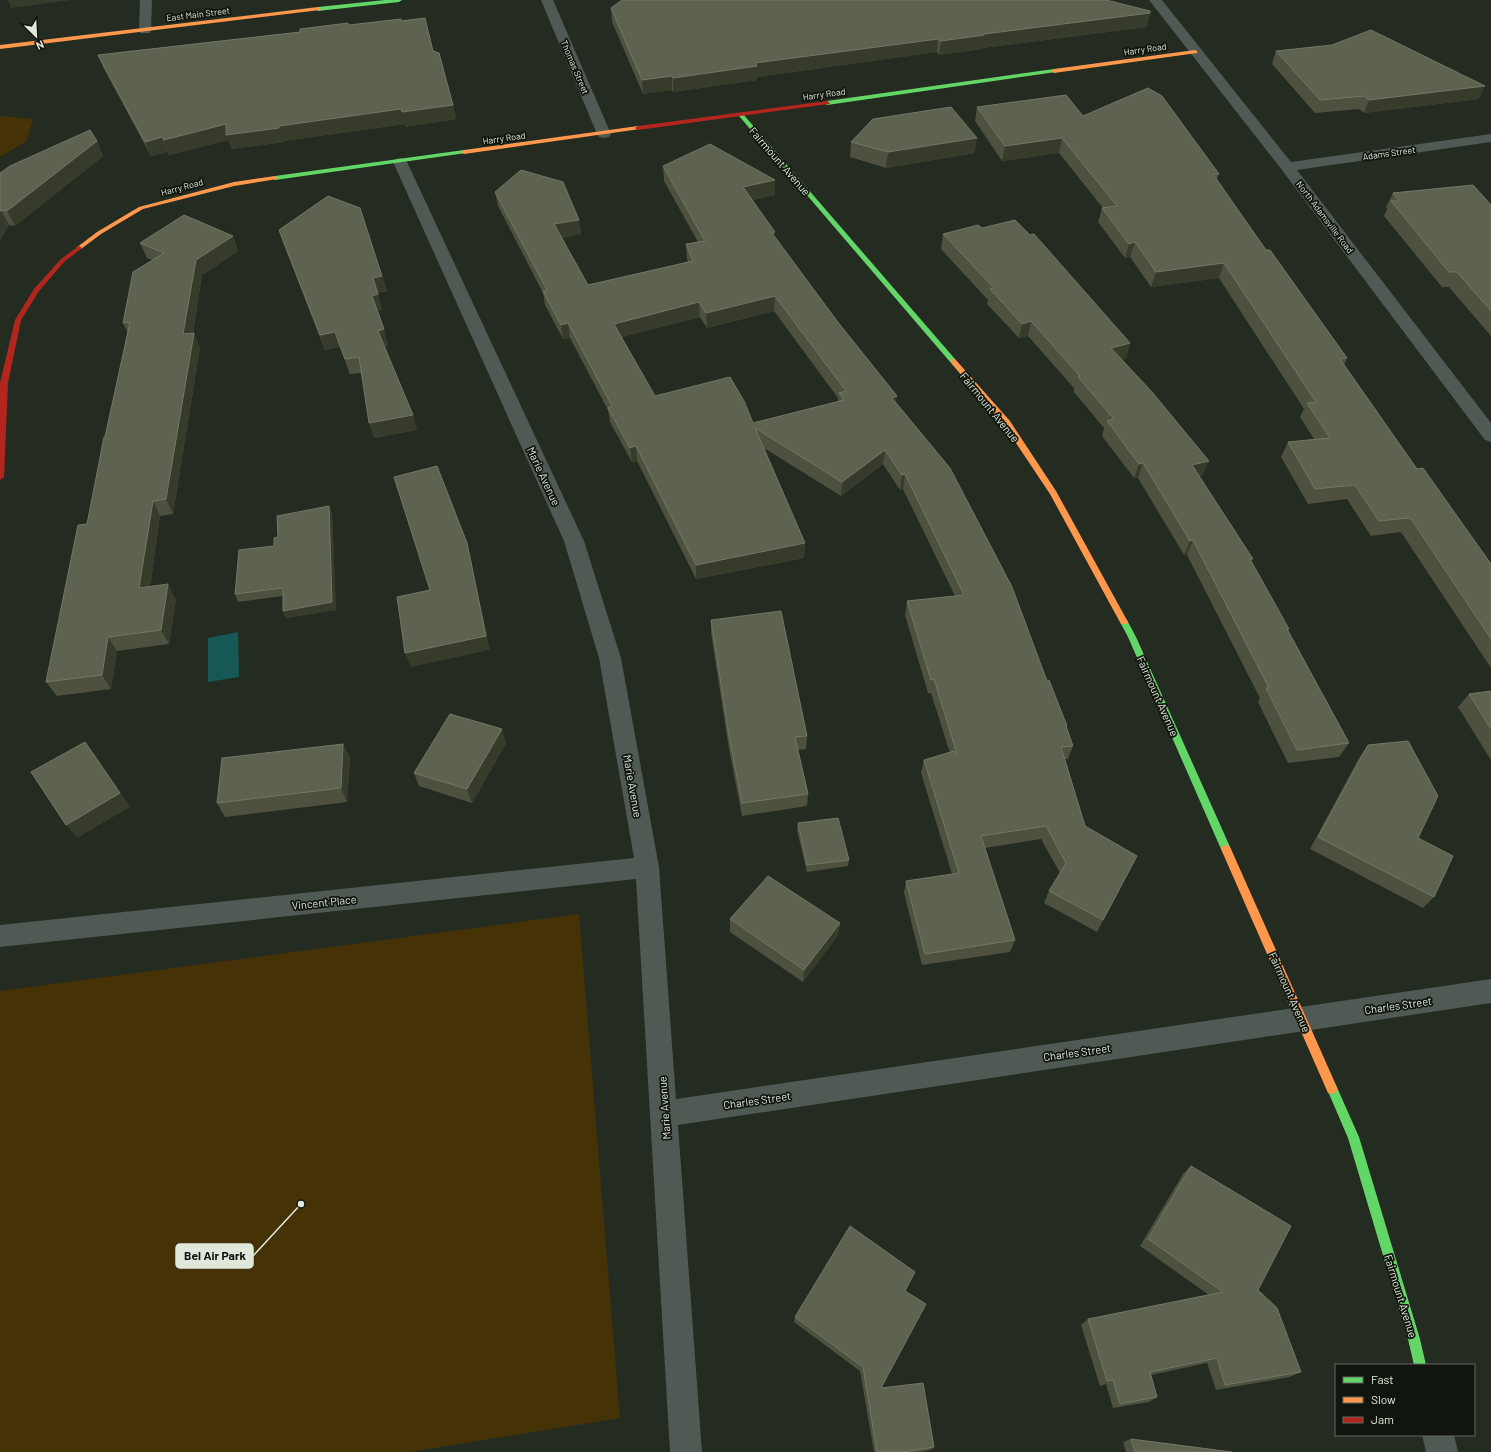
<svg xmlns="http://www.w3.org/2000/svg" width="1491" height="1452" viewBox="0 0 1491 1452" font-family="Barlow,sans-serif">
<rect width="100%" height="100%" fill="#242b20"/>
<g fill="#463207">
<path d="M2 116 33 119 27 141 0 157V117Z"/>
<path d="M579 914 620 1418 410 1452H0V991Z"/>
</g>
<path fill="#165854" d="M238 632 239 677 208 682V638Z"/>
<g fill="none" stroke-linecap="round" stroke-linejoin="round">
<g fill="#4e5a53" fill-rule="evenodd">
<path d="M140 0H152L151 30 150 33H140L139 30Z"/>
<path d="M541 0H553L611 134 609 137 604 138 599 137 597 134Z"/>
<path d="M1149 0H1162L1291 162 1491 134V142L1297 170 1491 423V442L1485 440 1282 170Z"/>
<path d="M400 158 405 159 407 162 584 541 621 658 659 867 676 1099 1491 979V1003L678 1125 702 1452H670L636 879 0 947V925L634 858 599 658 564 541 393 162 395 159Z"/>
<path d="M1422 1435H1454L1458 1452H1426Z"/>
</g>
<g fill="#63d668" fill-rule="evenodd">
<path d="M385 0H402L399 2 318 11 315 9 318 7Z"/>
<path d="M1054 69 1056 70V72L827 105 824 103 827 101Z"/>
<path d="M739 114H743L955 359V363H951L739 116Z"/>
<path d="M464 150 466 151V153L275 180 272 178 275 176Z"/>
<path d="M1124 619 1127 620 1136 637 1231 849 1229 852 1226 853 1223 852 1221 849 1128 637 1120 622Z"/>
<path d="M1332 1084 1336 1085 1359 1137 1420 1339 1426 1365H1414L1408 1339 1348 1138 1327 1089 1328 1085Z"/>
</g>
<g fill="#ff974d" fill-rule="evenodd">
<path d="M318 7 321 9 320 10 0 49V45Z"/>
<path d="M1195 50 1197 51V53L1054 73 1051 71 1054 69Z"/>
<path d="M638 126 641 128 640 129 464 154 461 152 464 150Z"/>
<path d="M275 176 278 178 277 179 234 186 143 209 101 234 81 249 76 248 97 232 139 207 234 182Z"/>
<path d="M951 359H955L1010 421 1056 491 1128 622 1127 624H1121L1050 494 1004 425 951 363Z"/>
<path d="M1226 845 1229 846 1231 849 1336 1085 1337 1089 1336 1093 1332 1094 1328 1093 1221 849 1223 846Z"/>
</g>
<g fill="#b3261e" fill-rule="evenodd">
<path d="M827 101 830 103 829 104 638 130 635 128 638 126Z"/>
<path d="M79 246 82 248 81 249 65 261 39 291 21 320 8 383 4 477 0 480V383L15 320 34 289 61 259Z"/>
</g>
</g>
<g fill="#4e513f" fill-rule="evenodd">
<path d="M611 8 1150 13 1147 27 983 48 982 49 939 55 937 52 757 77V80L673 92 672 90 643 94 612 22Z"/>
<path d="M401 21 433 51 453 105 456 119 405 127V124L284 141V142L232 149 228 140 169 155 168 152 151 156 104 69 98 55 300 32 349 25Z"/>
<path d="M1276 51 1479 99 1364 113 1359 109 1315 113 1272 64Z"/>
<path d="M977 107 1083 116 1219 174 1217 180 1266 250 1347 358 1344 365 1417 469 1491 564V668L1403 535 1400 532 1371 536 1347 499 1308 504 1281 457 1288 442 1314 439 1300 417 1304 409 1219 278 1151 287 1130 257 1125 258 1098 222 1102 208H1103L1059 153 1002 161 975 121Z"/>
<path d="M97 141 103 156 15 226 9 225 0 240V173Z"/>
<path d="M851 142 975 153 886 168 850 157Z"/>
<path d="M663 166 775 195 752 200 775 232V238L837 321 897 396 896 403 1047 681 1067 726 1066 728 1073 746 1068 759H1065L1085 826 1137 856 1097 932 1044 903 1049 891 1060 873 1041 839 985 848 1015 940 1010 952 922 965 904 893 906 881 952 874 921 773 924 760 950 753 931 693H928L905 615 907 601 955 596 903 489 900 490 883 464 841 496 764 448 805 543 804 558 696 579 637 461 632 462 610 422 608 410 570 338 563 339 545 305 543 293 498 206 495 192 579 220 581 234 562 238 588 285 688 262 687 259 686 244 698 242 664 181ZM774 311 838 398V402L753 423 655 396 621 337 700 317 707 328Z"/>
<path d="M1393 193 1491 205V336L1449 287H1442L1384 216 1387 209 1386 207Z"/>
<path d="M982 228 1130 343 1126 358 1121 360 1203 475 1199 476 1251 562 1289 629 1288 630 1349 743 1339 757 1288 763 1258 702 1260 698 1187 555H1184L1138 478H1134L1102 436 1104 428 1074 392V388L1028 336 1019 338 987 304 988 300 941 249 943 234Z"/>
<path d="M279 230 382 276 387 291 377 293 382 310 377 311 388 345 384 346 417 430 374 438 361 373 350 374 340 347 325 350 284 245Z"/>
<path d="M233 236 238 251 202 275 193 333 200 348 173 514 160 516 150 587 176 599 169 644 117 651 111 689 57 696 46 682 87 524 105 437 128 333 123 323 152 260 147 258 140 243Z"/>
<path d="M329 506 332 514 336 610 286 618 283 611V596L238 602 235 594 274 546 278 537Z"/>
<path d="M711 620 807 736 806 749 798 750 808 794 807 806 742 816 729 749 711 633Z"/>
<path d="M1491 691V760L1458 707 1469 694Z"/>
<path d="M506 743 472 803 419 786 414 773Z"/>
<path d="M343 744 350 758 347 802 225 817 217 803Z"/>
<path d="M1368 745 1418 838 1434 897 1423 908 1310 849 1359 758Z"/>
<path d="M798 823 849 860 848 866 807 872 797 830Z"/>
<path d="M730 919 840 923 838 935 803 982 730 932Z"/>
<path d="M1191 1166 1258 1290 1301 1372 1290 1377 1216 1390 1207 1363 1151 1375 1157 1397 1149 1402 1113 1408 1106 1384 1100 1386 1081 1325 1088 1319 1209 1295 1140 1246 1183 1174Z"/>
<path d="M905 1291 881 1388 934 1447 931 1450 920 1452H874L860 1371 794 1322 795 1317Z"/>
<path d="M1131 1439 1232 1452H1126L1123 1442Z"/>
</g>
<g fill="#373b2b">
<path d="M8 0H71L11 8Z"/>
<path d="M1150 13 1147 27 983 48 982 49 939 55 941 41 984 34Z"/>
<path d="M938 39 937 52 757 77V80L673 92V78L755 63Z"/>
<path d="M672 76V90L643 94 642 80Z"/>
<path d="M1485 86 1479 99 1364 113 1369 100Z"/>
<path d="M453 105 456 119 405 127V124L284 141V142L232 149 228 140 169 155 164 140 226 124 279 126 401 109Z"/>
<path d="M162 137 168 152 151 156 145 142Z"/>
<path d="M977 138 975 153 886 168 888 152Z"/>
<path d="M1062 138 1059 153 1002 161 1005 146Z"/>
<path d="M97 141 103 156 15 226 7 211Z"/>
<path d="M775 180V195L744 202 743 187Z"/>
<path d="M1 210 9 225 0 240V212Z"/>
<path d="M579 220 581 234 556 239 554 224Z"/>
<path d="M775 232V247L772 233Z"/>
<path d="M233 236 238 251 202 275 190 350 183 334 196 260Z"/>
<path d="M1135 242 1130 257 1125 258 1129 244Z"/>
<path d="M1224 263 1219 278 1151 287 1156 272Z"/>
<path d="M382 276 387 291 377 293 373 278Z"/>
<path d="M378 294 382 310 376 311 372 296Z"/>
<path d="M775 296 774 311 707 328 706 313Z"/>
<path d="M699 302 700 317 615 339 614 324Z"/>
<path d="M1031 321 1028 336 1019 338 1022 324Z"/>
<path d="M568 323 570 338 563 339 561 325Z"/>
<path d="M384 329 388 345 382 346 378 331Z"/>
<path d="M335 332 340 347 325 350 320 335Z"/>
<path d="M194 333 200 348 173 514 166 499Z"/>
<path d="M1130 343 1126 358 1106 363 1111 348Z"/>
<path d="M897 396 895 411 892 398Z"/>
<path d="M413 415 417 430 374 438 369 423Z"/>
<path d="M636 446 637 461 632 462 630 448Z"/>
<path d="M885 450 883 464 841 496 842 482Z"/>
<path d="M1209 461 1203 475 1186 479 1192 465Z"/>
<path d="M1143 463 1138 478H1134L1139 464Z"/>
<path d="M905 474 903 489 900 490 902 475Z"/>
<path d="M153 501 160 516 148 602 139 588Z"/>
<path d="M329 506 332 514 336 610 286 618 283 611Z"/>
<path d="M1193 540 1187 555H1184L1190 541Z"/>
<path d="M467 543 471 558 490 650 411 667 405 653Z"/>
<path d="M805 543 804 558 696 579V565Z"/>
<path d="M168 584 176 599 169 644 161 630Z"/>
<path d="M108 637 117 651 111 689 102 675Z"/>
<path d="M502 729 506 743 472 803 467 789Z"/>
<path d="M85 742 96 756 130 807 77 838 66 825Z"/>
<path d="M343 744 350 758 347 802 341 788Z"/>
<path d="M840 923 838 935 803 982 804 970Z"/>
</g>
<g fill="#5e6250" stroke="#727766" fill-rule="evenodd">
<path d="M622 0H1106L1150 11V13L984 34V35L941 41 938 39 755 63 757 66 673 78 672 76 642 80 611 8Z"/>
<path d="M425 18 433 51 439 53 453 105 402 112 401 109 279 126V128L226 135V124L164 140 162 137 145 142 98 55 300 32V29L348 23 349 25 401 19V21Z"/>
<path d="M1371 30 1485 86 1369 100 1364 96 1320 100 1276 51 1332 45Z"/>
<path d="M1148 88 1162 96 1219 174H1213L1266 250H1270L1347 358 1340 359 1417 469 1423 468 1491 564V639L1412 520 1409 518 1379 521 1355 485 1315 489 1288 442 1330 438 1307 403 1316 402 1224 263 1156 272 1135 242 1129 244 1102 208 1117 206 1062 138 1005 146 977 107 1066 95 1083 116Z"/>
<path d="M951 107 977 138 888 152 851 142 873 119Z"/>
<path d="M90 130 97 141 7 211 1 210 0 212V173L10 166Z"/>
<path d="M710 144 775 180 743 187 775 232 772 233 837 321 897 396 892 398 950 468 1012 587 1047 681 1049 680 1067 726H1066L1073 746 1061 747 1085 826 1137 856 1103 920 1049 891 1066 863 1046 826 981 836 1015 940 925 954 906 881 959 873 924 760 954 751 955 754H957L934 679 931 680 907 601 964 595 905 474 902 475 885 450 842 482 755 428 805 543 696 565 636 446 630 448 608 408 612 406 568 323 561 325 543 291 547 290 495 192 521 170 563 182 579 220 554 224 588 285 693 261 686 244 705 241 663 166ZM775 296 846 391 839 393 844 400 753 423 744 401 730 377 655 396 614 324 699 302 706 313Z"/>
<path d="M1473 185 1491 205V311L1457 272H1449L1391 201H1399L1393 193Z"/>
<path d="M328 196 360 208 382 276 373 278 378 294 372 296 384 329 378 331 413 415 369 423 359 357 345 359 335 332 320 335 279 230Z"/>
<path d="M184 215 233 236 196 260 183 334 194 333 166 499 153 501 139 588 168 584 161 630 108 637 102 675 46 682 78 525 87 524 104 437H105L130 322 123 323 133 272 164 253 140 243Z"/>
<path d="M1015 220 1030 235 1034 234 1130 343 1111 348 1152 392 1209 461 1192 465 1253 559H1250L1289 629H1287L1349 743 1297 750 1266 688H1269L1193 540 1190 541 1143 463 1139 464 1107 421 1114 419 1078 377 1080 376 1031 321 1022 324 990 289 994 288 943 234 978 225 982 228Z"/>
<path d="M437 466 467 543 486 636 405 653 397 597 430 590 394 477Z"/>
<path d="M329 506 332 602 283 611V588L235 594 239 550 274 546V538L278 537 277 516Z"/>
<path d="M781 611 807 736 795 737 808 794 742 803 729 736 711 620Z"/>
<path d="M1491 691V729L1469 694Z"/>
<path d="M450 714 502 729 467 789 414 773Z"/>
<path d="M1408 741 1438 796 1418 838 1453 856 1434 897 1318 837 1368 745Z"/>
<path d="M85 742 120 793 66 825 31 772Z"/>
<path d="M343 744 341 788 217 803 222 758Z"/>
<path d="M838 818 849 860 807 865 798 823Z"/>
<path d="M768 876 840 923 804 970 730 919Z"/>
<path d="M1191 1166 1291 1226 1258 1290 1277 1308 1301 1372 1225 1385 1217 1358 1150 1372 1157 1397 1120 1404 1113 1380 1107 1381 1088 1319 1223 1292 1148 1239Z"/>
<path d="M850 1226 915 1272 905 1291 926 1304 881 1388 923 1383 934 1447 903 1452H877L863 1367 795 1317Z"/>
<path d="M1131 1439 1232 1452H1135Z"/>
</g>
<g text-anchor="middle" dominant-baseline="central" stroke-width="3.5" stroke-linejoin="round" paint-order="stroke">
<g font-size="9" fill="#e0e8dc" stroke="#10150d">
<text transform="translate(198 14) rotate(-7)">East Main Street</text>
<text transform="translate(1145 49) rotate(-8)">Harry Road</text>
<text transform="translate(575 67) rotate(67)">Thomas Street</text>
<text transform="translate(824 94) rotate(-8)">Harry Road</text>
<text transform="translate(504 138) rotate(-8)">Harry Road</text>
<text transform="translate(1389 153) rotate(-8)">Adams Street</text>
<text transform="translate(182 187) rotate(-15)">Harry Road</text>
<text transform="translate(1325 217) rotate(53)">North Adamsville Road</text>
</g>
<g font-size="11" fill="#e0e8dc" stroke="#10150d">
<text transform="translate(780 161) rotate(49)">Fairmount Avenue</text>
<text transform="translate(990 407) rotate(51)">Fairmount Avenue</text>
<text transform="translate(544 476) rotate(65)">Marie Avenue</text>
<text transform="translate(1158 696) rotate(66)">Fairmount Avenue</text>
<text transform="translate(633 786) rotate(80)">Marie Avenue</text>
<text transform="translate(324 902) rotate(-6)">Vincent Place</text>
<text transform="translate(1290 992) rotate(66)">Fairmount Avenue</text>
<text transform="translate(1398 1005) rotate(-8)">Charles Street</text>
<text transform="translate(1077 1052) rotate(-8)">Charles Street</text>
<text transform="translate(757 1100) rotate(-8)">Charles Street</text>
<text transform="translate(664 1108) rotate(-94)">Marie Avenue</text>
<text transform="translate(1401 1296) rotate(73)">Fairmount Avenue</text>
</g>
</g>
<path fill="none" stroke="#e0e8dc" stroke-width="1.5" d="M301 1204L253 1256"/>
<circle fill="#e0e8dc" stroke="#10150d" stroke-width="1.5" cx="301" cy="1204" r="4"/>
<rect fill="#e0e8dc" stroke="#e0e8dc" stroke-width="1.5" x="176" y="1244" width="77" height="24" rx="4"/>
<g font-size="12" text-anchor="middle" font-weight="bold" fill="#111">
<text x="215" y="1260">Bel Air Park</text>
</g>
<rect x="1335" y="1364" width="140" height="72" fill="#10150d" stroke="#636960"/>
<rect x="1343" y="1377" width="20" height="6" fill="#63d668" stroke="#636960"/>
<text x="1371" y="1384" font-size="12" fill="#e0e8dc">Fast</text>
<rect x="1343" y="1397" width="20" height="6" fill="#ff974d" stroke="#636960"/>
<text x="1371" y="1404" font-size="12" fill="#e0e8dc">Slow</text>
<rect x="1343" y="1417" width="20" height="6" fill="#b3261e" stroke="#636960"/>
<text x="1371" y="1424" font-size="12" fill="#e0e8dc">Jam</text>
<g transform="translate(36 36) rotate(156)" stroke="#10150d" stroke-width="3" paint-order="stroke">
<path d="M0-3L7 15L0 10L-7 15Z" fill="#e0e8dc"/>
<text y="-6" font-size="11" font-weight="bold" text-anchor="middle" fill="#e0e8dc">N</text>
</g>
</svg>
